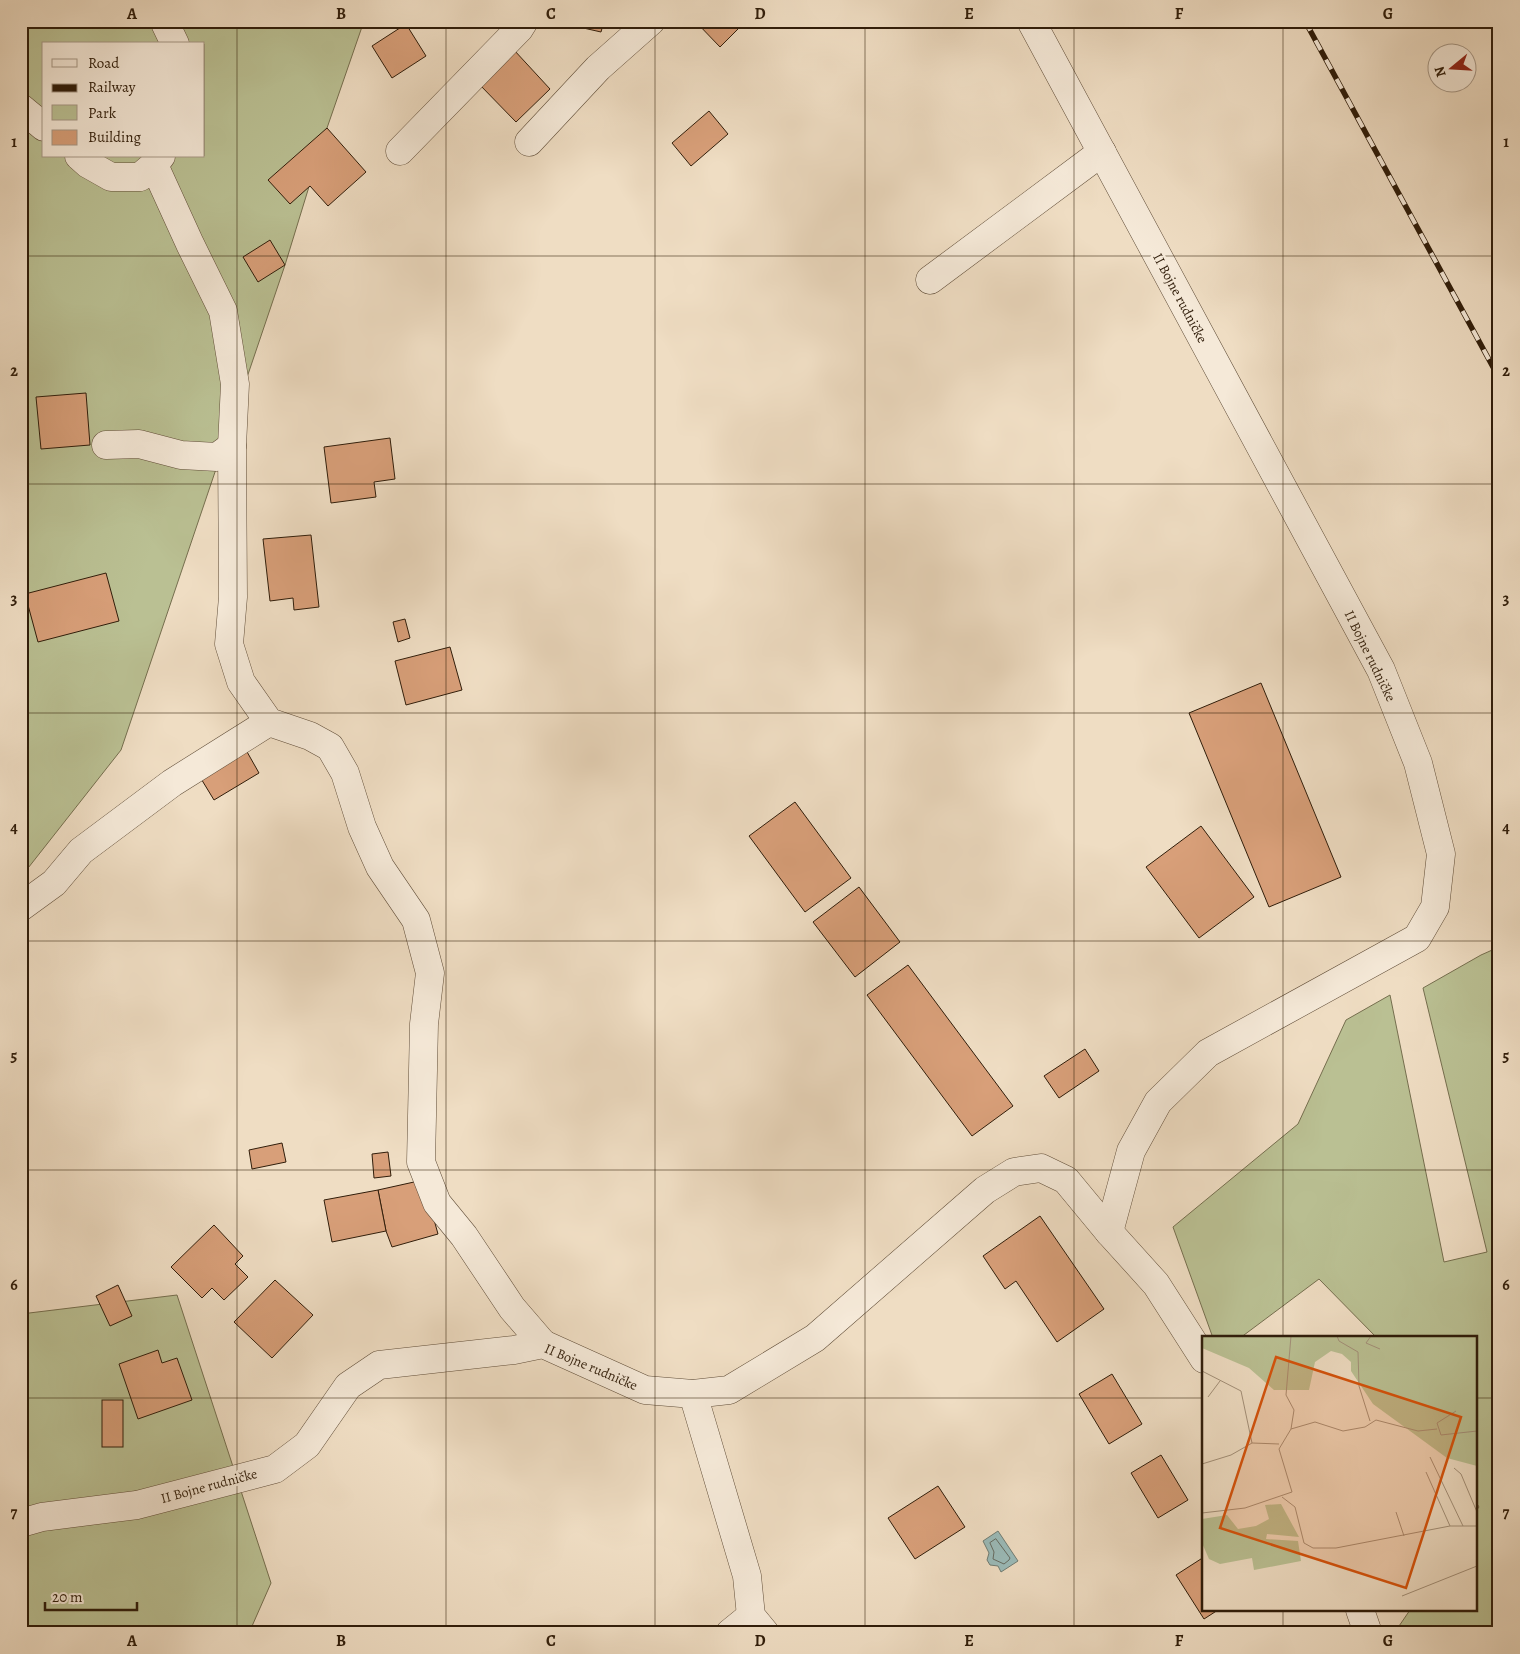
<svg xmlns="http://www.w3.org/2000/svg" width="1520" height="1654" viewBox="0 0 1520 1654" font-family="Alegreya,serif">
<rect width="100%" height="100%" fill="#efddc3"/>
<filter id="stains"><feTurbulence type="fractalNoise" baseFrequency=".004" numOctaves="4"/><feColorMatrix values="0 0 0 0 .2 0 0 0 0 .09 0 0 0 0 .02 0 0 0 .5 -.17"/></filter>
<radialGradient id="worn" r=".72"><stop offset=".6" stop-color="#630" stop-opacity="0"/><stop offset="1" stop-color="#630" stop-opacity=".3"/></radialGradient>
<g fill="#bac093" stroke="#756e4e" fill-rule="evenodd">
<path d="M21 21H364L327 128 285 265 121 750 21 877ZM44 44H204V156H44Z"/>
<path d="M1499 947V1633H1399L1397 1629 1410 1610H1476V1511L1479 1507 1476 1502V1338H1377L1319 1279 1240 1338H1213L1173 1227 1298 1124 1346 1020 1390 995 1444 1262 1487 1252 1423 988 1481 955Z"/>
<path d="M177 1295 271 1583 249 1633H21V1314Z"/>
</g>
<path fill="#9bbbb9" stroke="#707c73" d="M998 1531 1018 1561 1001 1572 998 1566 990 1565 987 1560 989 1553 983 1541Z"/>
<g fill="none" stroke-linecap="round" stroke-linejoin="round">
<path stroke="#666c62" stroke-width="1" d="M996 1539 1010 1558 1009 1560 1004 1564 993 1559 994 1552 990 1543Z"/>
</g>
<g fill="#d89f79" stroke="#301d0a">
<path d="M580 21H604L601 32 579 27Z"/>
<path d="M695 21H746L720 47Z"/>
<path d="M406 24 426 56 392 78 372 46Z"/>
<path d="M514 50 550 89 516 122 479 84Z"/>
<path d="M709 111 728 134 691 166 672 143Z"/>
<path d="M327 128 366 172 328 206 310 186 290 204 268 180Z"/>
<path d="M270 240 285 265 258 282 243 257Z"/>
<path d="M86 393 90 445 41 449 36 397Z"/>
<path d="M390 438 395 479 374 482 376 497 331 503 324 447Z"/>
<path d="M311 535 319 607 294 610 293 598 270 601 263 539Z"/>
<path d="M106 573 119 621 38 642 25 594Z"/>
<path d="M405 619 410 638 398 642 393 622Z"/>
<path d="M450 647 462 690 406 705 395 661Z"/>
<path d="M1261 683 1341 877 1269 907 1189 713Z"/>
<path d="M246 750 259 773 214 800 200 777Z"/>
<path d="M795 802 851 878 805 912 749 836Z"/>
<path d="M1201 826 1254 897 1199 938 1146 867Z"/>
<path d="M859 887 900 942 855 977 813 922Z"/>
<path d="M908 965 1013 1106 972 1136 867 995Z"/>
<path d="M1085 1049 1099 1071 1059 1098 1044 1076Z"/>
<path d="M282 1143 286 1162 252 1169 249 1150Z"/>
<path d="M388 1152 391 1176 374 1178 372 1154Z"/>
<path d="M423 1180 438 1234 392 1247 386 1231 378 1190Z"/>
<path d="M378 1190 386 1231 332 1242 324 1200Z"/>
<path d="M1040 1216 1104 1309 1057 1342 1016 1281 1005 1289 983 1256Z"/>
<path d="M214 1225 243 1256 235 1264 248 1277 224 1300 212 1288 202 1298 171 1267Z"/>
<path d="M275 1280 313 1315 272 1358 234 1322Z"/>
<path d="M118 1285 132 1316 110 1326 96 1296Z"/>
<path d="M158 1350 162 1363 177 1358 192 1400 138 1419 119 1364Z"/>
<path d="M1112 1374 1142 1424 1109 1444 1079 1394Z"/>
<rect x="102" y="1400" width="21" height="47"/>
<path d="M1161 1455 1188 1500 1158 1518 1131 1473Z"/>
<path d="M938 1486 965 1527 915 1559 888 1518Z"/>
<path d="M1204 1557V1610H1218L1204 1619 1176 1575Z"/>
</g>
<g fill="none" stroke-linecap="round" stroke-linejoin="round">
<g stroke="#604d38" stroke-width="29">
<g id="minor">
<path d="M164 21 175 44"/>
<path d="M1031 21 1381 670 1418 763 1441 854 1435 907 1417 938 1208 1053 1158 1102 1131 1151 1109 1232"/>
<path d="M21 108 44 127"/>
<path d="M529 142 598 68 651 21"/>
<path d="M400 151 519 29 524 21"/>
<path d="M79 156 88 164 111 177H140L154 165 161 156"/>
<path d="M154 165 190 244 223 311 235 384 232 446 233 597 229 644 241 682 269 722 310 736 330 747 345 773 362 827 380 867 416 920 430 973 424 1024 421 1162 437 1203 464 1236 512 1308 543 1344"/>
<path d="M930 280 1102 152"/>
<path d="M106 445 139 444 181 455 217 457 232 446"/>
<path d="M21 907 54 883 81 851 172 783 269 722"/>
<path d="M693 1394 747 1576 751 1616 765 1633"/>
<path d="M21 1523 42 1517 137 1505 275 1469 307 1445 348 1386 379 1365 514 1350 543 1344 645 1390 693 1394 729 1390 815 1338 985 1190 1014 1172 1041 1168 1066 1180 1109 1232 1156 1284 1204 1359"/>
<path d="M1360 1610 1368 1633"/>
<path d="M730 1633 751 1616"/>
</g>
</g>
<use href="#minor" stroke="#f5e9d8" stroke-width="28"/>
<g stroke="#301d0a" stroke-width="5.5">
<path id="rail" d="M1305 21 1499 378"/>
</g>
<use href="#rail" stroke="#f5e9d8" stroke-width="4" stroke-dasharray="11" stroke-linecap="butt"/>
</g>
<path fill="none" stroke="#301d0a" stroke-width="1" stroke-opacity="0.55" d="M237 21V1633M446 21V1633M655 21V1633M865 21V1633M1074 21V1633M1283 21V1338M21 256H1499M21 484H1499M21 713H1499M21 941H1499M21 1170H1499M21 1398H1204M1476 1398H1499M1283 1610V1633"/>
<g text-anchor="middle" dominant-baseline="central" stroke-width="5" stroke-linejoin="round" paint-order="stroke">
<g font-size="14" fill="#301d0a" stroke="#f5e9d8">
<text transform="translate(1180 298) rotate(62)">II Bojne rudničke</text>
<text transform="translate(1370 656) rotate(64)">II Bojne rudničke</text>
<text transform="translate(591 1367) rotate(23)">II Bojne rudničke</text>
<text transform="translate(209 1486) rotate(-15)">II Bojne rudničke</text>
</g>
</g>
<g transform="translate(1202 1336)">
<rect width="275" height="275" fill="#efddc3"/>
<path d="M0 0H275V130L245 122 171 68 149 35V26L140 18 129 15 113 26 107 54H72L47 32 0 12ZM79 168 97 201 65 198 64 203 96 205 99 225 52 234 50 222 18 228 7 223 0 207V183L25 179 36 193 54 190 67 183 63 169Z" fill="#bac093"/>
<path fill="none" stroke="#a39079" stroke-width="1" d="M135 0 137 5 156 16 157 50 168 85M169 0 164 7 178 13M0 35 39 55 50 107M6 61 18 45M254 75 235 87 239 99 275 95M89 93 113 86 141 95 163 91 174 84 216 95 235 93M228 121 261 190M0 128 29 119 50 107 77 108M252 132 259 138 275 176M224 136 248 190M80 161 93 171 102 207 111 212H134L248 190H275M194 176 202 200M0 177 43 172 90 156 77 113 89 93 92 74 84 59 89 0M200 260 275 230"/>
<path fill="#d6530c" fill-opacity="0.15" stroke="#d6530c" stroke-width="2.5" d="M74 21 259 81 204 252 18 192Z"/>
<rect width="275" height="275" fill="none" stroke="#301d0a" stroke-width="2.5"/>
</g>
<rect width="1520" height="1654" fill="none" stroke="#efddc3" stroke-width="55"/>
<rect x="42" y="42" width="162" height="115" fill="#f5e9d8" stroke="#a69786"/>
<rect x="52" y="59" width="25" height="8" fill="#f5e9d8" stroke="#a69786"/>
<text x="88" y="68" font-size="15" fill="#301d0a">Road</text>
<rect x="52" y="84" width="25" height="8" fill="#301d0a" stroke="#a69786"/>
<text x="88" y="92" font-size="15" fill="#301d0a">Railway</text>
<rect x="52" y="105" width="25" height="15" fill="#bac093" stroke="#a69786"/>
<text x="88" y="118" font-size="15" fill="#301d0a">Park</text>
<rect x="52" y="130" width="25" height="15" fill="#d89f79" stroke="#a69786"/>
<text x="88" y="142" font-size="15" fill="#301d0a">Building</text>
<g transform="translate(1452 68) rotate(252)"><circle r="24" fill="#f5e9d8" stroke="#a69786"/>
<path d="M0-4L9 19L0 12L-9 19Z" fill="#8f2418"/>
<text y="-8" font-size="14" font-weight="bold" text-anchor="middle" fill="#301d0a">N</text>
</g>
<path d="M45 1602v8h92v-8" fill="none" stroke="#301d0a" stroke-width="2.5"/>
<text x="52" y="1602" font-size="15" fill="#301d0a" stroke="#f5e9d8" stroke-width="4" paint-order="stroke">20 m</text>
<rect x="28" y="28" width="1464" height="1598" fill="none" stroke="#301d0a" stroke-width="2"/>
<g font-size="16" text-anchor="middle" font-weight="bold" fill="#301d0a">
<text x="132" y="19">A</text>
<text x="341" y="19">B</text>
<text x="551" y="19">C</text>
<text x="760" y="19">D</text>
<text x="969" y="19">E</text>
<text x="1179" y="19">F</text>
<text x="1388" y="19">G</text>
<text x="14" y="147">1</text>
<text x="1506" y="147">1</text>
<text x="14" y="376">2</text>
<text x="1506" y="376">2</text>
<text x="14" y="604">3</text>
<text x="1506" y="604">3</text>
<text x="14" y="833">4</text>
<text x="1506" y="833">4</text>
<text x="14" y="1061">5</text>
<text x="1506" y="1061">5</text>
<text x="14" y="1290">6</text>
<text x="1506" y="1290">6</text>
<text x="14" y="1518">7</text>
<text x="1506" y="1518">7</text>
<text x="132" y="1646">A</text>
<text x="341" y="1646">B</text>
<text x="551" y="1646">C</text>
<text x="760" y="1646">D</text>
<text x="969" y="1646">E</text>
<text x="1179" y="1646">F</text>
<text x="1388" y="1646">G</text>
</g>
<rect width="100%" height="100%" filter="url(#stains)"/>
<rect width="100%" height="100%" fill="url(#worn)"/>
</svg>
